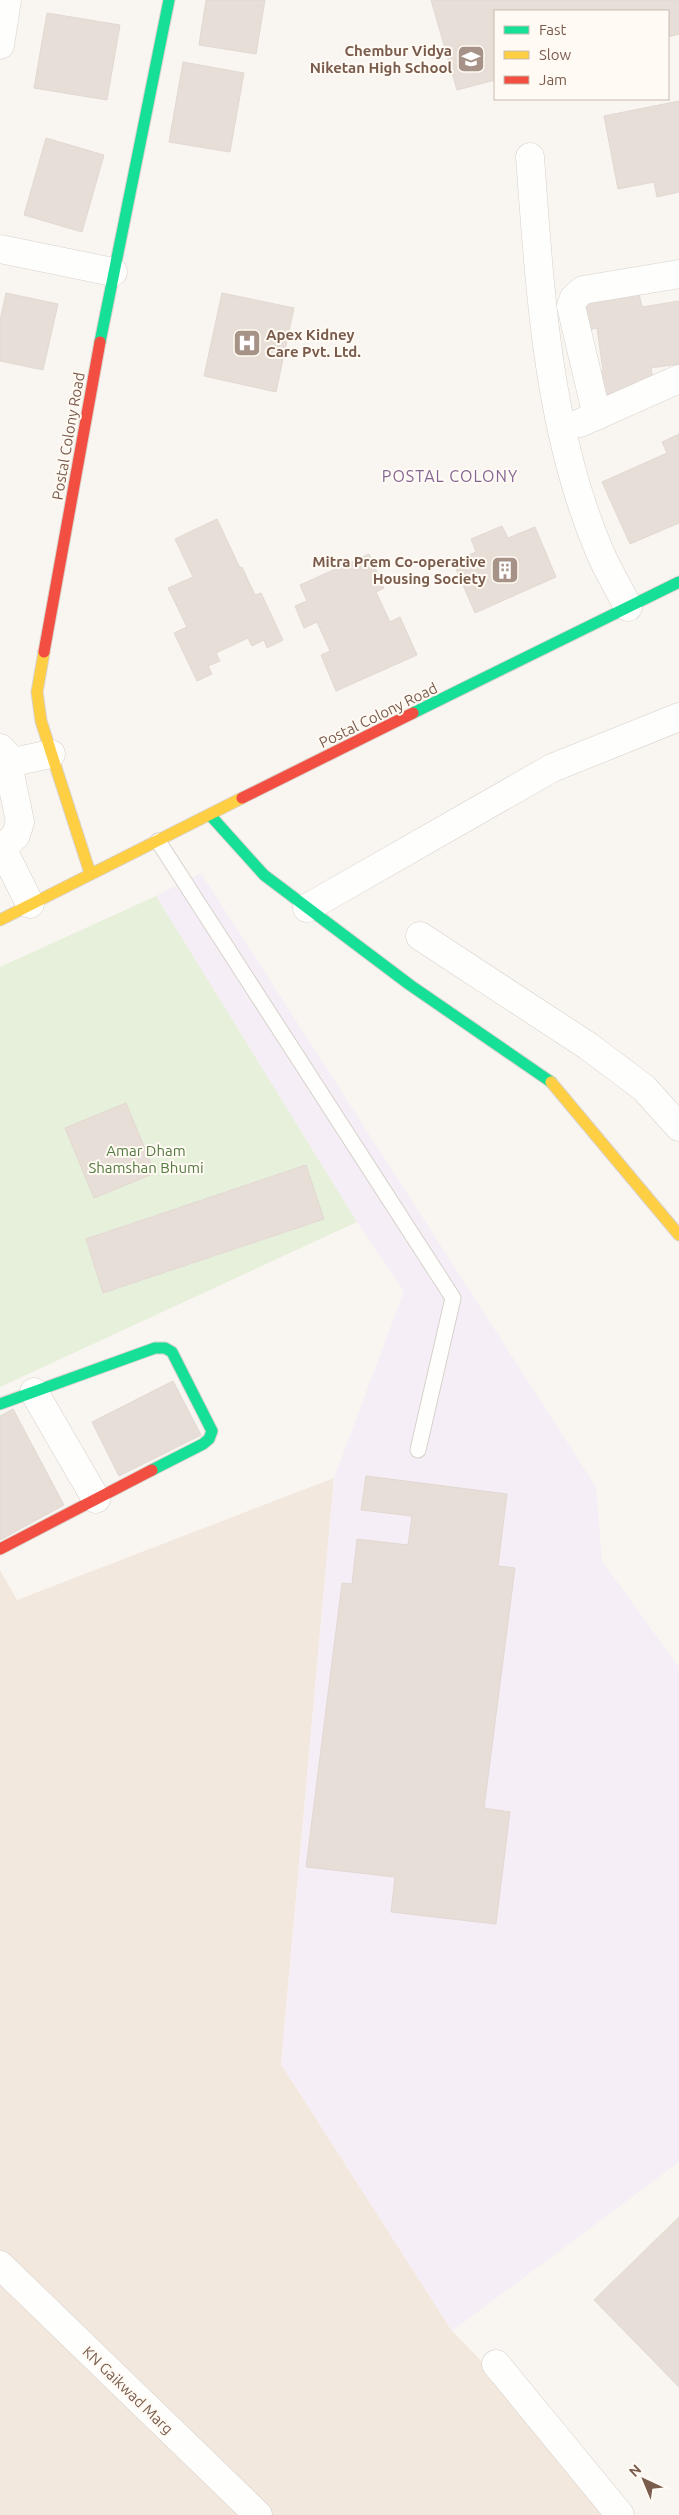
<svg xmlns="http://www.w3.org/2000/svg" width="679" height="2515" viewBox="0 0 679 2515" font-family="Ubuntu,sans-serif">
<rect width="100%" height="100%" fill="#f9f5f0"/>
<path fill="#f2e8de" d="M334 1478 281 2064 452 2331 633 2515H0V1570L17 1600Z"/>
<path fill="#f6eef6" d="M201 873 596 1487 602 1561 679 1667V2162L452 2331 281 2064 334 1478 404 1291 357 1222 156 896Z"/>
<path fill="#e7f0db" d="M156 896 357 1222 0 1387V967Z"/>
<g fill="#e6ded7" stroke="#e2d8d2">
<path d="M206 0H265L256 54 199 45Z"/>
<path d="M431 0H679V34L668 37V11H495V80L457 90Z"/>
<path d="M47 13 120 25 107 100 34 88Z"/>
<path d="M183 62 244 73 230 152 169 142Z"/>
<path d="M679 101V192L657 197 654 182 618 189 604 116Z"/>
<path d="M46 138 104 155 82 232 24 215Z"/>
<path d="M6 293 58 304 43 370 0 361V320Z"/>
<path d="M222 293 294 308 276 392 204 376Z"/>
<path d="M639 294 642 307 679 301V364L651 368 653 381 633 384 634 393 598 398 594 373 603 371 597 328 588 330 585 302Z"/>
<path d="M679 434V523L630 544 602 482 667 453 662 442Z"/>
<path d="M217 519 240 568 242 567 255 595 261 593 283 640 267 648 264 640 252 646 248 638 216 653 220 661 208 666 212 674 197 681 174 633 187 627 168 588 193 577 175 539Z"/>
<path d="M502 526 508 538 535 527 556 577 475 613 453 562 476 552 471 539Z"/>
<path d="M369 554 384 588 376 592 390 622 400 617 417 655 336 691 321 655 330 651 317 622 304 628 295 606 307 601 300 585Z"/>
<path d="M126 1103 155 1173 94 1198 65 1128Z"/>
<path d="M306 1165 324 1219 103 1293 86 1239Z"/>
<path d="M173 1381 201 1435 119 1476 92 1422Z"/>
<path d="M13 1409 64 1505 0 1540V1416Z"/>
<path d="M366 1476 507 1494 498 1566 515 1568 484 1808 510 1812 496 1924 391 1912 395 1877 306 1867 342 1583 352 1584 357 1539 408 1545 412 1516 361 1510Z"/>
<path d="M679 2217V2387L594 2300Z"/>
</g>
<g fill="none" stroke-linecap="round" stroke-linejoin="round">
<g stroke="#d7d1cb" stroke-width="17">
<path id="lane" d="M158 841 453 1298 418 1450"/>
</g>
<g stroke="#d7d1cb" stroke-width="29">
<g id="street">
<path d="M0 45 7 0"/>
<path d="M530 157C540 289 547 427 599 550 607 570 619 588 628 607"/>
<path d="M0 249 113 272"/>
<path d="M597 416 571 306 574 298 583 290 679 274"/>
<path d="M580 423 679 379"/>
<path d="M0 748 6 754 20 822 16 835 0 851"/>
<path d="M8 763 51 754"/>
<path d="M3 850 30 904"/>
<path d="M307 908 552 768 679 717"/>
<path d="M420 936 588 1046 644 1088 679 1127"/>
<path d="M34 1392 96 1499"/>
<path d="M0 2265 258 2515"/>
<path d="M496 2364 620 2515"/>
</g>
</g>
<g stroke="#d9d2cb" stroke-width="13">
<g id="fast">
<path d="M100 342 169 0"/>
<path d="M413 713 679 582"/>
<path d="M210 815 264 875 410 985 551 1082"/>
<path d="M0 1404 155 1348H165L172 1352 212 1431 209 1439 203 1444 152 1470"/>
</g>
</g>
<g stroke="#d9d2cb" stroke-width="13">
<g id="slow">
<path d="M44 652 37 692 41 721 90 873"/>
<path d="M0 920 242 798"/>
<path d="M551 1082 679 1235"/>
</g>
</g>
<g stroke="#d9d2cb" stroke-width="13">
<g id="jam">
<path d="M44 652 100 342"/>
<path d="M242 798 413 713"/>
<path d="M0 1549 152 1470"/>
</g>
</g>
<use href="#lane" stroke="#fefefd" stroke-width="15"/>
<use href="#street" stroke="#fefefd" stroke-width="28"/>
<use href="#fast" stroke="#16e098" stroke-width="11"/>
<use href="#slow" stroke="#ffcf43" stroke-width="11"/>
<use href="#jam" stroke="#f24e42" stroke-width="11"/>
</g>
<defs>
<g id="school-square" transform="scale(1.4375)"><rect x="-9" y="-9" width="18" height="18" rx="4" fill="#a69286" stroke="#fffaf3"/><path d="M0-5L7-2L0 1L-7-2ZM-4 1L0 2.5L4 1V4Q0 6-4 4Z" fill="#fff"/></g>
<g id="hospital-square" transform="scale(1.4375)"><rect x="-9" y="-9" width="18" height="18" rx="4" fill="#a69286" stroke="#fffaf3"/><path d="M-5-5h3v3.5h4V-5h3V5h-3V1.5h-4V5h-3Z" fill="#fff"/></g>
<g id="building-square" transform="scale(1.4375)"><rect x="-9" y="-9" width="18" height="18" rx="4" fill="#a69286" stroke="#fffaf3"/><path d="M-4-6H4V6H1V3H-1V6H-4ZM-2.5-4.3h1.7v1.8h-1.7ZM.8-4.3h1.7v1.8H.8ZM-2.5-1h1.7V.8h-1.7ZM.8-1h1.7V.8H.8Z" fill="#fff"/></g>
</defs>
<g fill-rule="evenodd">
<use href="#school-square" x="471" y="59"/>
<use href="#hospital-square" x="247" y="343"/>
<use href="#building-square" x="505" y="570"/>
</g>
<g text-anchor="middle" dominant-baseline="central" stroke-width="4" stroke-linejoin="round" paint-order="stroke">
<g font-size="15" font-weight="bold" fill="#7a5c4d" stroke="#fffaf3" text-anchor="end">
<text x="452" y="50">Chembur Vidya<tspan x="452" dy="17">Niketan High School</tspan></text>
<text x="266" y="334" text-anchor="start">Apex Kidney<tspan x="266" dy="17">Care Pvt. Ltd.</tspan></text>
<text x="486" y="561">Mitra Prem Co-operative<tspan x="486" dy="17">Housing Society</tspan></text>
</g>
<g font-size="15" fill="#7a5c4d" stroke="#fffaf3">
<text transform="translate(68 436) rotate(-80)">Postal Colony Road</text>
<text transform="translate(378 715) rotate(-26)">Postal Colony Road</text>
<text transform="translate(128 2390) rotate(44)">KN Gaikwad Marg</text>
</g>
<g font-size="15" fill="#537a41" stroke="#fffaf3">
<text x="146" y="1150">Amar Dham<tspan x="146" dy="17">Shamshan Bhumi</tspan></text>
</g>
<g font-size="16" letter-spacing="1" fill="#846695" stroke="#fffaf3">
<text x="450" y="476">POSTAL COLONY</text>
</g>
</g>
<rect x="494" y="10" width="175" height="90" fill="#fffaf3" stroke="#cabbb1"/>
<rect x="504" y="26" width="25" height="8" fill="#16e098" stroke="#cabbb1"/>
<text x="539" y="35" font-size="15" fill="#7a5c4d">Fast</text>
<rect x="504" y="51" width="25" height="8" fill="#ffcf43" stroke="#cabbb1"/>
<text x="539" y="60" font-size="15" fill="#7a5c4d">Slow</text>
<rect x="504" y="76" width="25" height="8" fill="#f24e42" stroke="#cabbb1"/>
<text x="539" y="85" font-size="15" fill="#7a5c4d">Jam</text>
<g transform="translate(644 2480) rotate(316)" stroke="#fffaf3" stroke-width="4" paint-order="stroke">
<path d="M0-4L9 19L0 12L-9 19Z" fill="#7a5c4d"/>
<text y="-8" font-size="14" font-weight="bold" text-anchor="middle" fill="#7a5c4d">N</text>
</g>
</svg>
